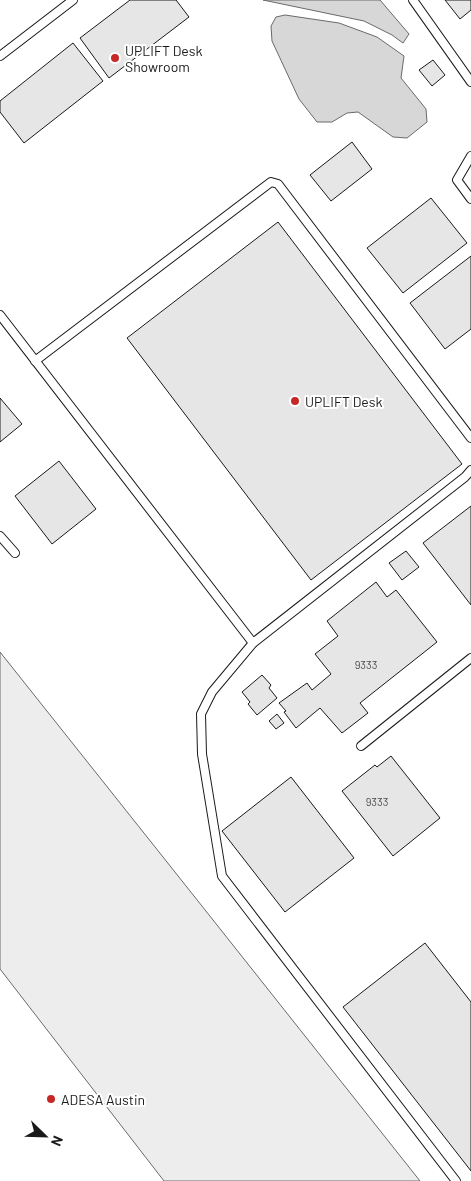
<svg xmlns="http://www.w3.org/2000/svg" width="471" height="1181" viewBox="0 0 471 1181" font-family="Barlow,sans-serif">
<rect width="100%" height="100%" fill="#fff"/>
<path fill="#ededed" stroke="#6a6a6a" d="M0 652 194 896 420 1181H164L0 969Z"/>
<g fill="#d7d7d7" stroke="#6a6a6a">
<path d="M263 0H380L409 34 403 43 392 35 364 21Z"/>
<path d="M285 15 339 23 377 37 404 56 401 78 426 109 427 122 407 138 393 137 358 112 347 113 332 122H317L299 99 272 41 271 26 276 17Z"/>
</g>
<g fill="#e6e6e6" stroke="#1a1a1a">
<path d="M130 0H176L189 17 109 78 80 38Z"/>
<path d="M445 0H471V10L460 19Z"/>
<path d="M73 43 103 81 24 143 0 112V101Z"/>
<path d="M433 60 445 75 432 86 419 70Z"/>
<path d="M352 142 372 169 331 201 310 175Z"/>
<path d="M431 198 467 243 403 293 367 248Z"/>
<path d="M278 222 462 464 311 580 127 338Z"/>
<path d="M471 256V329L445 349 410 303Z"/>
<path d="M0 398 22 424 0 442Z"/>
<path d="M59 461 96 509 52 544 15 496Z"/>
<path d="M471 506V605L423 543Z"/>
<path d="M406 551 419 567 402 580 389 563Z"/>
<path d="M376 582 387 597 396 590 437 642 360 703 368 713 342 733 320 708 296 728 284 712 286 711 279 703 307 683 312 690 331 674 315 654 338 636 327 621Z"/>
<path d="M262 675 271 685 269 688 277 698 257 715 248 704 250 702 242 692Z"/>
<path d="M277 714 284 723 276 729 269 721Z"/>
<path d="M391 756 440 818 393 856 342 791 375 765 377 767Z"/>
<path d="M291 777 354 858 285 912 222 831Z"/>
<path d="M425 943 471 1002V1171L343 1007Z"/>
</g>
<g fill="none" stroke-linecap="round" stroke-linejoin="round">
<g stroke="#1a1a1a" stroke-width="10">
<g id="service">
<path d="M413 0 471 82"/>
<path d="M0 56 73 0"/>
<path d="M471 156 457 180 471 199"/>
<path d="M0 315 253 643 465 477 471 470"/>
<path d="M35 361 271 182 278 184 471 438"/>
<path d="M0 536 15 553"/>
<path d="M253 643 212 692 201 714 202 754 222 876 456 1181"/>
<path d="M361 746 471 658"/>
</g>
</g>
<use href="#service" stroke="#fff" stroke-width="8"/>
</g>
<g fill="#c62828" stroke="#fff" stroke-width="2">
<circle cx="115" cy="58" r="5"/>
<circle cx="295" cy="401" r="5"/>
<circle cx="51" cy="1099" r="5"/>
</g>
<g text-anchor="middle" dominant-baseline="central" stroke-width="4" stroke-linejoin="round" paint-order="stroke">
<g font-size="11" fill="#4d4d4d">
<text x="366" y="664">9333</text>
<text x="377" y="801">9333</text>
</g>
<g font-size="14" fill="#1a1a1a" stroke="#fff" text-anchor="start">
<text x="125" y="50">UPLIFT Desk<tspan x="125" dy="16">Showroom</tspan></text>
<text x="305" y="401">UPLIFT Desk</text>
<text x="61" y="1099">ADESA Austin</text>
</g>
</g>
<g transform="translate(45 1136) rotate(113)" stroke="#ffffff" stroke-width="4" paint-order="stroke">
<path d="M0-4L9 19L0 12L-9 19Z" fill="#1a1a1a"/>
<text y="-8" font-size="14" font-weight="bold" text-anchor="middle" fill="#1a1a1a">N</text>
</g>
</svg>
